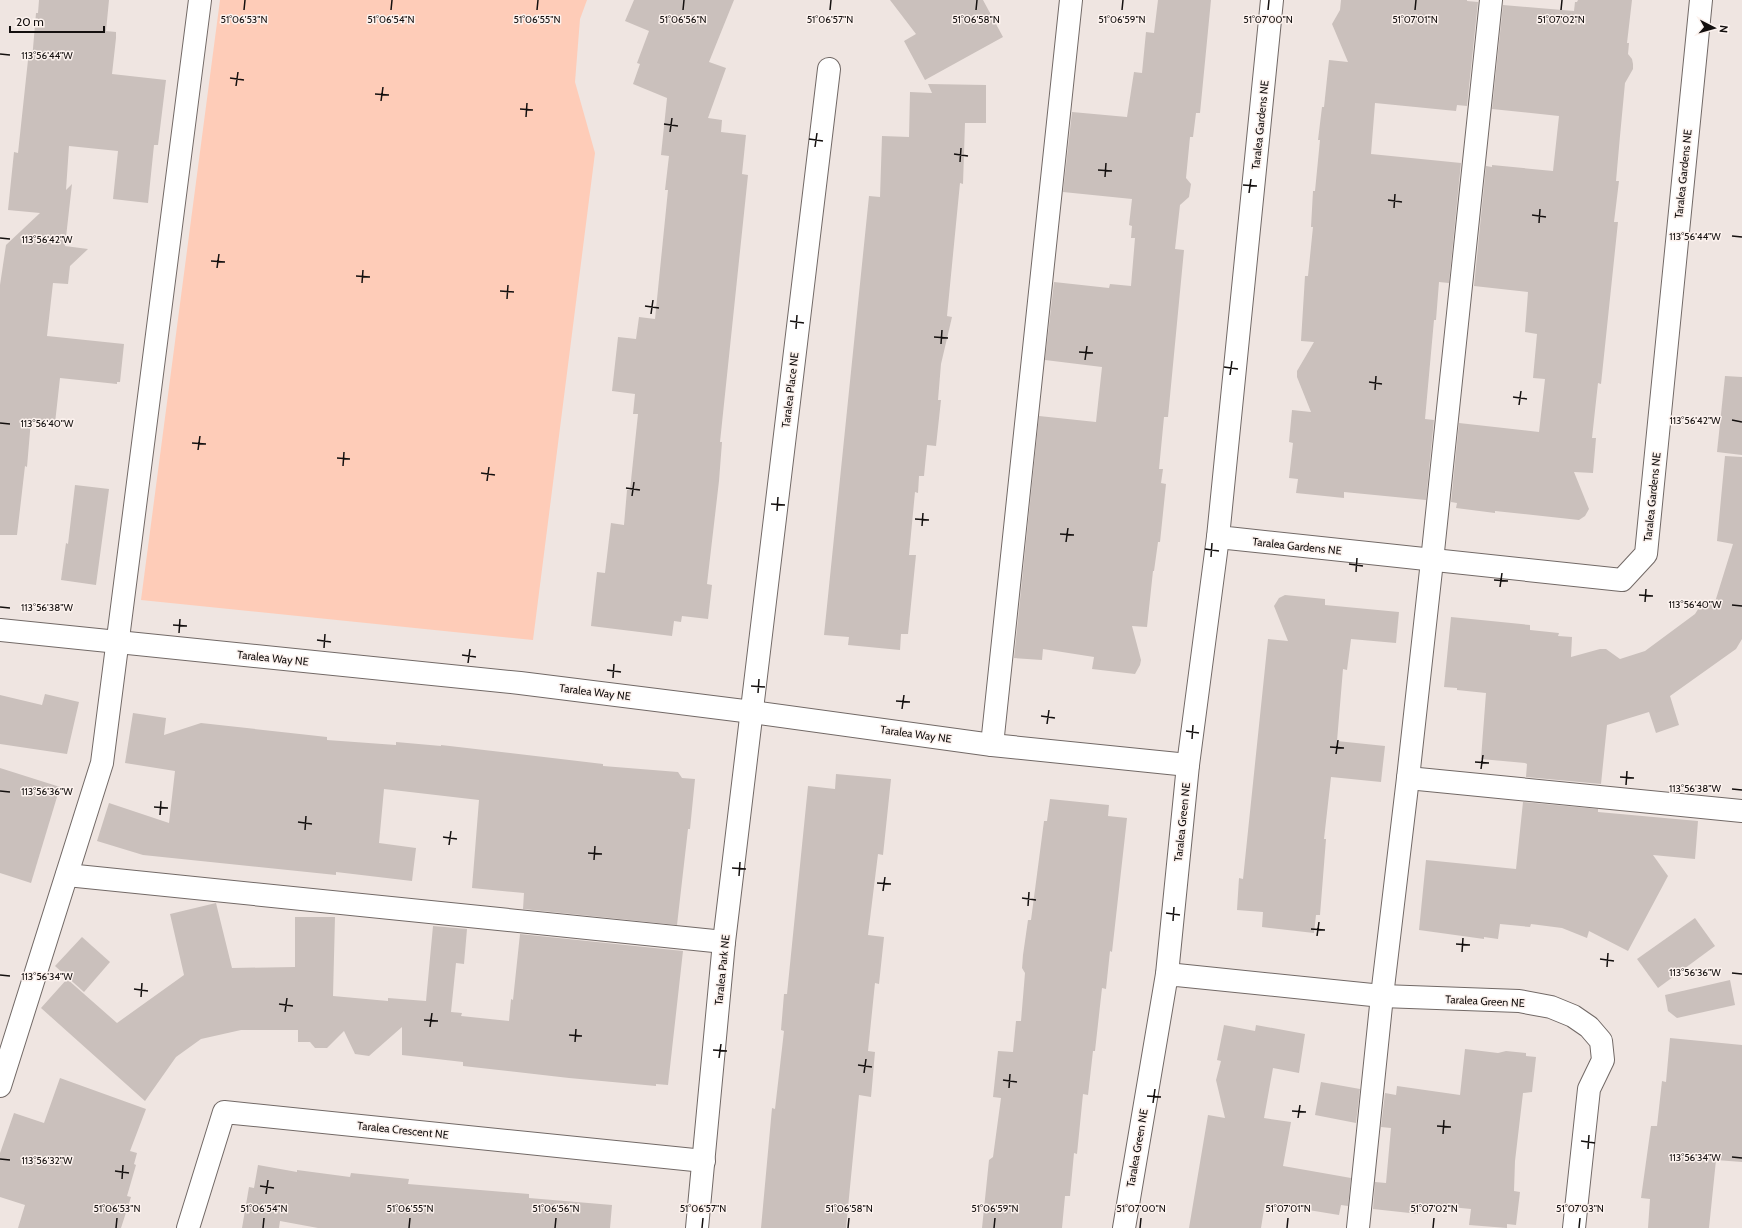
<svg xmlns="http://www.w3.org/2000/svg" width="1742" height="1228" viewBox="0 0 1742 1228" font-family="Cabin,sans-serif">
<rect width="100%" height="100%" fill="#efe5e1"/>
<path fill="#feccb8" d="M220 0H587L580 19 575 82 595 153 533 640 141 600Z"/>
<g fill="#cac0bc">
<path d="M39 0H109L106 31 116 32V38L112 74 166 80 158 145H154L148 203 113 199 118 151 69 146 66 190 72 184 65 246 88 249 70 266 68 284 53 283 47 336 124 344 120 382H117V384L60 378 55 423 31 420 27 467 25 466 17 535H0V285L6 245 40 213 8 210 14 152 18 153 28 60H32L36 13H38Z"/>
<path d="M634 0H734L709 62 726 68 708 118 722 120 721 132 746 135 742 174 748 175 720 442H722L719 481 707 584 712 585 708 619 682 616 681 622 674 621 672 636 591 626 597 572 605 573 611 523 624 525 627 490H630L638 414H633L635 394 612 391 618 337 636 339 639 317 655 319 668 190H665L669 156 661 155 667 98 633 84 640 64 637 63 649 31 625 21Z"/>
<path d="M890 0H983L1003 37 925 80 904 41 916 34Z"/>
<path d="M1158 0H1211L1200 113H1196L1193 137H1190L1186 178 1191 184 1189 197 1180 205 1175 249 1184 250 1168 417H1164L1159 469H1163L1161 483 1166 484 1160 542H1158L1154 571H1153L1147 627 1132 626 1141 660 1140 665 1135 674 1092 669 1094 657 1043 649 1042 660 1014 658 1039 416 1096 422 1102 367 1045 360 1054 282 1109 288 1110 284 1131 286 1135 238H1131L1132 226 1129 225 1132 199 1063 192 1072 112 1127 117 1134 72 1142 73 1146 32 1154 33Z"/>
<path d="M1341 0H1467V1L1478 2 1467 106 1457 105 1456 111 1375 103 1371 154 1461 163 1449 283 1439 282 1436 320H1434L1425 419 1434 420 1426 500 1344 492V498L1296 493 1298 479 1289 478 1293 443 1289 442 1292 410 1311 412 1297 377V371L1314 342 1301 341 1305 276H1308L1313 227H1311L1313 191H1315L1320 140H1318L1322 107H1324L1329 60 1348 62 1332 24 1340 10Z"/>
<path d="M1578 0H1632L1627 43H1629L1628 54 1632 59 1633 64V69L1625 83 1620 136 1616 181H1619L1614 222H1618L1601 384 1598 383 1592 438H1596L1593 473 1574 472 1589 509 1585 516 1579 520 1495 511V513L1456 508 1457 503 1451 502 1459 423 1539 432 1545 379 1533 378 1537 334 1525 332 1528 292 1474 286 1486 166 1492 167V165L1553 171 1559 116 1492 109 1503 5 1574 11 1575 2H1577Z"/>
<path d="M928 84 986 85V123H965L963 184 960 183 947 316 952 317 941 364 938 400H941L936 446 927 445 924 476H919L918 493 915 492 909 555H916L908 634H901L900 650 848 645 849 637 824 635 869 196 880 197 882 136 909 137 910 92 932 93Z"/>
<path d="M1725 376 1742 377V455L1717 452Z"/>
<path d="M1725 456 1742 457V639L1736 649 1670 696 1679 725 1656 733 1649 712 1607 725 1601 784 1526 777 1527 764 1525 763 1481 759 1486 693 1457 690V688L1444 687 1451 617 1530 625V630L1559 633 1558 636 1572 637 1571 657 1600 649H1606L1620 659 1645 651 1695 614 1702 603 1715 602 1733 544 1717 541Z"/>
<path d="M75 485 109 489 96 585 61 580 66 543 68 544Z"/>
<path d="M1285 595 1325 599V605L1399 612 1396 643 1351 639 1347 670 1343 669 1337 741 1385 746 1381 782 1331 777 1324 839H1326L1320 915H1316L1314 933 1262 927 1263 912 1237 910 1239 878 1243 879 1268 639 1288 641 1274 606 1279 598Z"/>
<path d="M45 694 79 702 67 754 0 744V695L42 705Z"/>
<path d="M133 713 166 718 164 735 201 723 327 737V740L396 745V742L441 746V745L603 764V766L678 772 682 778 695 779 690 829H688L677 925 523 909 524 893 472 888 479 800 384 789 379 843 416 848 412 881 336 872V875L143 855 97 841 109 803 169 823 175 771 125 763Z"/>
<path d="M0 768 60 787 31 883 0 873Z"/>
<path d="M836 774 891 779 883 855 878 854 868 935 884 937 879 984 875 983 868 1051 875 1052 871 1097 859 1095 846 1228H761L772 1108 775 1109 784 1031 781 1030 784 994H787L808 786 835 789Z"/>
<path d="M1050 799 1109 805 1108 816 1127 818 1112 952 1110 951 1106 989 1102 988 1095 1051H1093L1088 1095 1083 1094 1077 1154 1074 1153 1070 1196H1065L1062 1228H982L989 1160 993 1157 1001 1098 993 1097 998 1051 1013 1052 1016 1021H1021L1025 973 1022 968 1023 955 1028 920H1031L1044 821H1047Z"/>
<path d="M1523 802 1598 809V812L1698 821 1695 859 1653 855 1668 876 1628 951 1589 931 1587 938 1562 928 1531 924 1530 927 1500 924 1498 939 1484 937V939L1419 930 1426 860 1516 869Z"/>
<path d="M216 903 232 968 295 967V917H335L333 996 388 1001V998L426 1001 433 926 467 929 464 964 456 963 451 1012 462 1013 461 1016 509 1021 511 999 513 1000 520 934 683 951 668 1085 656 1084V1086L569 1078 463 1066V1062L402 1055V1027L369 1056 355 1054 344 1031 327 1048H315L310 1042H298V1030H241L201 1039 176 1057 145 1101 41 1008 67 979 117 1023 184 975 170 914Z"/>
<path d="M1695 918 1715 946 1658 988 1637 959Z"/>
<path d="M82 937 110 962 84 992 55 966Z"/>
<path d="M1730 980 1735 1005 1677 1018 1668 1011 1665 995Z"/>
<path d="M1224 1025 1255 1031 1256 1025 1305 1034 1299 1073 1273 1068 1264 1118 1291 1122 1283 1166 1351 1178 1348 1206 1341 1205 1339 1215 1265 1203 1261 1228H1189L1208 1115 1225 1118 1216 1080 1221 1061 1217 1060Z"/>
<path d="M1670 1038 1742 1045V1162L1716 1160 1709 1228H1648L1650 1199 1641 1198 1651 1126H1657L1662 1081 1666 1082Z"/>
<path d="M1465 1049 1498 1053 1506 1051 1526 1053V1056L1536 1057 1532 1092 1523 1093 1515 1161 1514 1191 1520 1192 1516 1225 1507 1224V1228L1469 1225 1471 1209 1420 1204 1419 1214 1373 1209 1375 1182 1386 1183 1391 1128 1381 1127 1385 1093 1396 1095 1397 1086 1460 1095Z"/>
<path d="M60 1078 146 1109 130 1151 137 1153 134 1164 136 1165 127 1196 131 1197 121 1228H18L25 1205 0 1197V1153L14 1113 44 1123Z"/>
<path d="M1321 1082 1360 1089 1356 1123 1315 1115Z"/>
<path d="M258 1165 297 1172V1170L350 1177 351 1173 409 1179 408 1184 529 1194V1198L612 1205 610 1228H318L280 1221 279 1228H242L249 1187 254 1188Z"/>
</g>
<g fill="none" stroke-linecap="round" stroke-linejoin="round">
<g stroke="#726966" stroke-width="24">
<g id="minor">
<path d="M1272 0 1218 537 1622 580 1646 554 1701 0"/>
<path d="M0 630 520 683 752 712 992 745 1188 765"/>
<path d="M992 745 1071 0"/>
<path d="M1408 778 1742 811"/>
<path d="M67 875 724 942"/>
<path d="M1167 974 1188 765 1218 537"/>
<path d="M0 1086 102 763 200 0"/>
<path d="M188 1228 224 1112 704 1161"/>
<path d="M697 1228 724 942 829 69"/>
<path d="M1124 1228 1167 974 1382 996 1519 1001 1551 1007 1573 1016 1589 1027 1601 1041 1603 1060 1589 1089 1574 1228"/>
<path d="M1358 1228 1382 996 1408 778 1432 561 1491 0"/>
</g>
</g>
<use href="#minor" stroke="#fff" stroke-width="22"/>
</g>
<path fill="none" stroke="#14100f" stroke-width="1.5" d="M244 10 245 0M391 10 392 0M537 10 538 0M683 10 684 0M830 10 831 0M976 10 977 0M1122 10 1123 0M1268 10 1269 0M1415 10 1416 0M1561 10 1562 0M0 54 10 55M230 78 244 80M236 86 238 72M375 94 389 95M381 101 383 87M520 109 533 110M526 117 527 103M664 124 678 126M670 132 672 118M809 139 823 141M815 147 817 133M954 154 968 156M960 162 961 148M1098 170 1112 171M1105 177 1106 163M1243 185 1257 186M1249 193 1251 179M1388 200 1402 202M1394 208 1395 194M1532 215 1546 217M1539 223 1540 209M1732 236 1742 237M0 238 10 239M211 261 225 262M217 268 219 254M356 276 370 277M362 283 363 270M500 291 514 292M507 299 508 285M645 306 659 308M651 314 653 300M790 321 804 323M796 329 797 315M934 337 948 338M941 344 942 330M1079 352 1093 353M1085 360 1087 346M1224 367 1238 369M1230 375 1232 361M1369 382 1382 384M1375 390 1376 376M1513 397 1527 399M1519 405 1521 391M1732 420 1742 422M0 423 10 424M192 443 206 444M198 450 200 436M337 458 350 459M343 466 344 452M481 473 495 475M487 481 489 467M626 488 640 490M632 496 634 482M771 504 785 505M777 511 778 497M915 519 929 520M922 526 923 513M1060 534 1074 535M1066 542 1068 528M1205 549 1219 551M1211 557 1212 543M1349 564 1363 566M1356 572 1357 558M1494 580 1508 581M1500 587 1502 573M1639 595 1653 596M1645 602 1646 589M1732 605 1742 606M0 607 10 608M173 625 187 626M179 633 180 619M317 640 331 642M324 648 325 634M462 655 476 657M468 663 470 649M607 670 621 672M613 678 614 664M751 686 765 687M758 693 759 679M896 701 910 702M902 709 904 695M1041 716 1055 718M1047 724 1049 710M1186 731 1199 733M1192 739 1193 725M1330 747 1344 748M1336 754 1338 740M1475 762 1489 763M1481 769 1483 755M1620 777 1634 778M1626 785 1627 771M1732 789 1742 790M0 791 10 792M154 807 168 808M160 815 161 801M298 822 312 824M305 830 306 816M443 837 457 839M449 845 451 831M588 853 602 854M594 860 595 846M732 868 746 869M739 876 740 862M877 883 891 884M883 891 885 877M1022 898 1036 900M1028 906 1029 892M1166 913 1180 915M1173 921 1174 907M1311 929 1325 930M1317 936 1319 922M1456 944 1470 945M1462 952 1463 938M1600 959 1614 961M1607 967 1608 953M1732 973 1742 974M0 975 10 976M134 989 148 991M141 997 142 983M279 1004 293 1006M285 1012 287 998M424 1020 438 1021M430 1027 432 1013M569 1035 582 1036M575 1042 576 1029M713 1050 727 1051M719 1058 721 1044M858 1065 872 1067M864 1073 866 1059M1003 1080 1017 1082M1009 1088 1010 1074M1147 1096 1161 1097M1153 1103 1155 1089M1292 1111 1306 1112M1298 1118 1300 1105M1437 1126 1451 1127M1443 1134 1444 1120M1581 1141 1595 1143M1588 1149 1589 1135M1732 1157 1742 1158M0 1159 10 1160M115 1171 129 1173M122 1179 123 1165M260 1186 274 1188M266 1194 268 1180M116 1228 117 1218M263 1228 264 1218M409 1228 410 1218M555 1228 556 1218M702 1228 703 1218M848 1228 849 1218M994 1228 995 1218M1140 1228 1141 1218M1287 1228 1288 1218M1433 1228 1434 1218M1579 1228 1580 1218"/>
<g text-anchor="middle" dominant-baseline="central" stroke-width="3" stroke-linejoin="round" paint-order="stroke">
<g font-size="11" fill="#14100f" stroke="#fcf2ee">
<text transform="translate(1260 125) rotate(-84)">Taralea Gardens NE</text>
<text transform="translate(1683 174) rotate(-84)">Taralea Gardens NE</text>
<text transform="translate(790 390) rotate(-83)">Taralea Place NE</text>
<text transform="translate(1652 497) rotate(-84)">Taralea Gardens NE</text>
<text transform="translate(1297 546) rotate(6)">Taralea Gardens NE</text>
<text transform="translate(273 658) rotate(6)">Taralea Way NE</text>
<text transform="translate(595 692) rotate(7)">Taralea Way NE</text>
<text transform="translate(916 734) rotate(8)">Taralea Way NE</text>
<text transform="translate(1182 822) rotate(-84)">Taralea Green NE</text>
<text transform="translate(722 970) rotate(-84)">Taralea Park NE</text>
<text transform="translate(1485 1001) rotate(3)">Taralea Green NE</text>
<text transform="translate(403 1130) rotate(6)">Taralea Crescent NE</text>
<text transform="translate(1137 1148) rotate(-80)">Taralea Green NE</text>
</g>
</g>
<g font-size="10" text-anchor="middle" fill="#14100f" stroke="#fcf2ee" stroke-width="3" stroke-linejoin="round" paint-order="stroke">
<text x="244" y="23">51°06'53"N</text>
<text x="391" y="23">51°06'54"N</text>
<text x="537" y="23">51°06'55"N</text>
<text x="683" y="23">51°06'56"N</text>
<text x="830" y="23">51°06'57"N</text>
<text x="976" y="23">51°06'58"N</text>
<text x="1122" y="23">51°06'59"N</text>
<text x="1268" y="23">51°07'00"N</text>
<text x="1415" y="23">51°07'01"N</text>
<text x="1561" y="23">51°07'02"N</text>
<text x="47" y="59">113°56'44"W</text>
<text x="1695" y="240">113°56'44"W</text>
<text x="47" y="243">113°56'42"W</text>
<text x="1695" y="424">113°56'42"W</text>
<text x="47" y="427">113°56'40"W</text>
<text x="1695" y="608">113°56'40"W</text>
<text x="47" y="611">113°56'38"W</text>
<text x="1695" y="792">113°56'38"W</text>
<text x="47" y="795">113°56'36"W</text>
<text x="1695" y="976">113°56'36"W</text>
<text x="47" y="980">113°56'34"W</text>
<text x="1695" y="1161">113°56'34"W</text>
<text x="47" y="1164">113°56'32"W</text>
<text x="117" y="1212">51°06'53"N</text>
<text x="264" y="1212">51°06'54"N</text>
<text x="410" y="1212">51°06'55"N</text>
<text x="556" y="1212">51°06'56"N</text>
<text x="703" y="1212">51°06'57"N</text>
<text x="849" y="1212">51°06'58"N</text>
<text x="995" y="1212">51°06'59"N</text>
<text x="1141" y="1212">51°07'00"N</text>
<text x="1288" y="1212">51°07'01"N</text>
<text x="1434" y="1212">51°07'02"N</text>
<text x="1580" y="1212">51°07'03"N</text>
</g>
<g transform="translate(1714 28) rotate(96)" stroke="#fcf2ee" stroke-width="3" paint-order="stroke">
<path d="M0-3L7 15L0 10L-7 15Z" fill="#14100f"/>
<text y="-6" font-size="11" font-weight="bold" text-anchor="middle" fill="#14100f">N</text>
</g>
<path d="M10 26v6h94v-6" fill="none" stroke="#14100f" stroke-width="2"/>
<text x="16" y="26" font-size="12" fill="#14100f" stroke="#fcf2ee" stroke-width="3" paint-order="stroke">20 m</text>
</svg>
